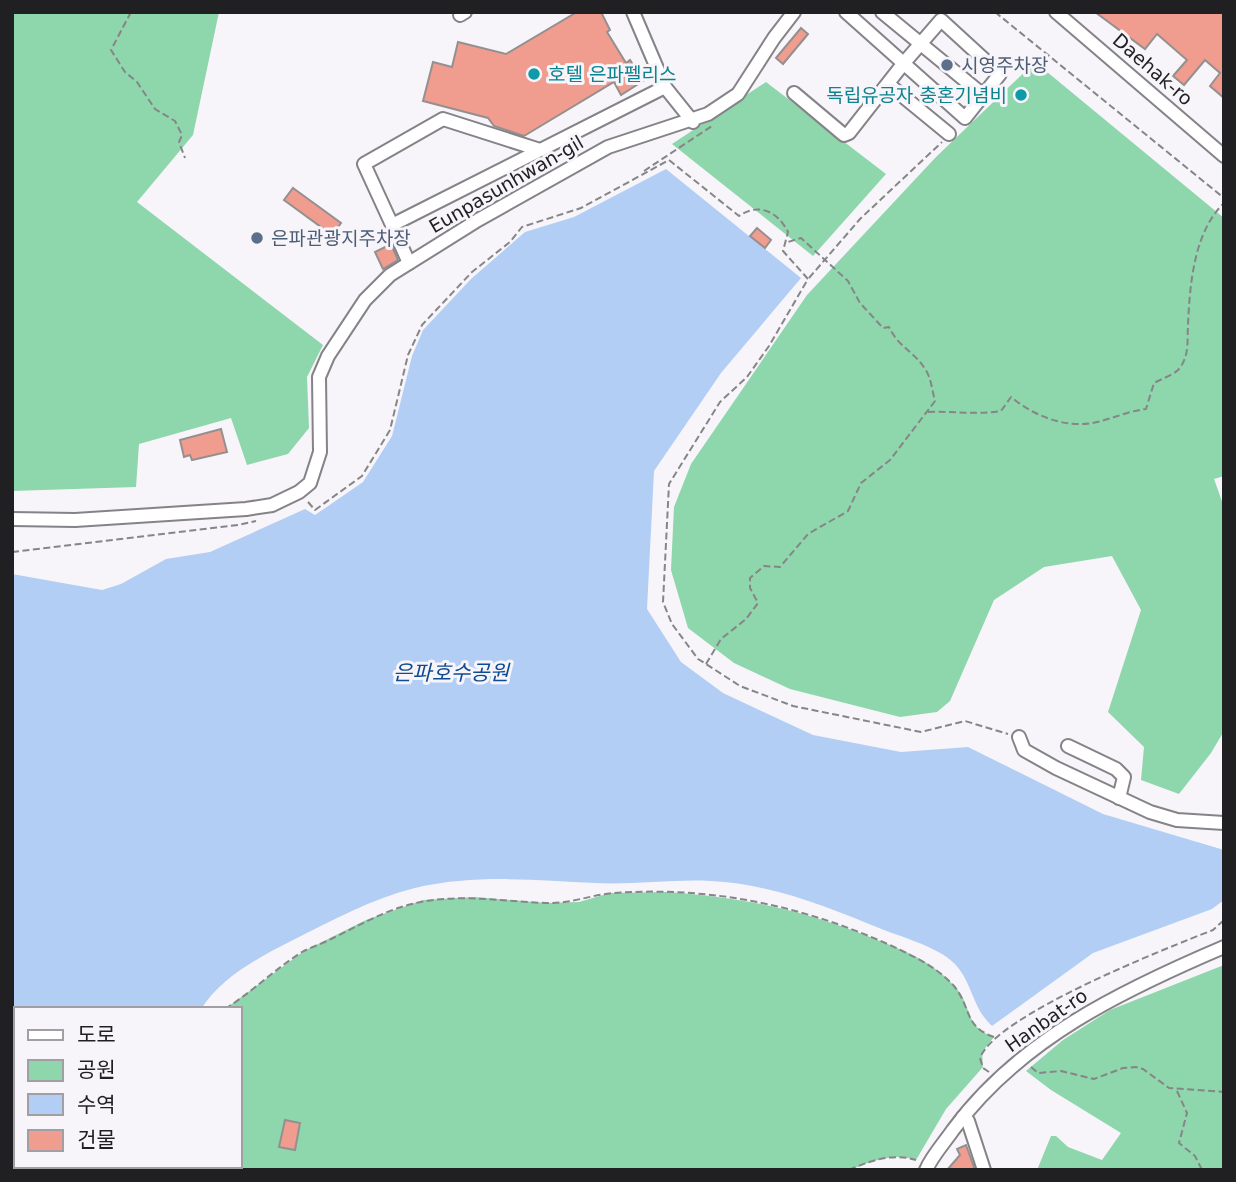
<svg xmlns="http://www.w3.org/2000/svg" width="1236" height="1182" viewBox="0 0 1236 1182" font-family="'DejaVu Sans','Noto Sans KR',sans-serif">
<rect width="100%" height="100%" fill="#f7f5fa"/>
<g fill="#8ed6ab">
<path d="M12 12H219L193 135 137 202 323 345 307 377 309 428 288 454 247 465 231 418 139 444 136 487 12 491Z"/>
<path d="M1035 62 1224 218V476L1214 479 1224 507V731L1211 753 1179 794 1141 780 1144 747 1108 712 1141 610 1112 556 1044 567 994 600 950 701 937 712 900 717 790 689 734 663 688 628 671 570 674 507 691 464 807 295 936 157Z"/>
<path d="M766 82 886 174 813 256 672 144Z"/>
<path d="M667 892C746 898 801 909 875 939 897 948 920 956 938 971 947 978 958 988 963 998 972 1018 971 1029 994 1037L982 1052 983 1067 946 1109 916 1160C892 1152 871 1162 849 1170H202V1166H240V1009H225L304 951 366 920 423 900 475 897 547 903 579 902 610 893Z"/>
<path d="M1224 965V1170H1037L1051 1136H1056L1068 1147 1102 1160 1121 1133 1051 1090 1026 1071 1063 1040 1110 1010Z"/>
</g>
<path fill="#b2cef4" d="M666 169 801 278 721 373 654 471 647 609 681 662 723 693 813 735 901 752 968 747 1103 814 1224 850V900L1212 909 1093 953 992 1026C968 1004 974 973 942 954 925 944 903 937 884 930 828 907 772 884 711 881 672 879 633 885 595 883 534 880 475 874 415 888 371 899 333 920 293 940 260 957 222 976 201 1009H16V1166H191V1170H12V574L102 590 121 584 166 559 210 552 305 509 315 515 363 482 392 436 412 356 423 330 471 279 525 232 574 217Z"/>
<g fill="#f09d8f" stroke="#95908f" stroke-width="2">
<path d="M577 12H601L610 30 607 32 626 63 630 60 643 81 621 95 614 82 524 136 494 126 488 118 423 101 433 62 452 67 458 42 506 54Z"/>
<path d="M1095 12H1224V98L1210 86 1220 73 1205 60 1184 85 1173 76 1187 60 1157 34 1145 49Z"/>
<path d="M801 28 808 34 783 64 776 58Z"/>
<path d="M293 188 341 223 332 235 284 200Z"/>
<path d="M757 228 771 240 765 248 750 236Z"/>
<path d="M391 244 398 260 383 269 375 252Z"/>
<path d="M221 429 227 452 192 460 190 455 184 457 180 440Z"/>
<path d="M285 1120 300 1123 295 1150 279 1147Z"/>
<path d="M966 1145 975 1170H947L960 1155 957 1149Z"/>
</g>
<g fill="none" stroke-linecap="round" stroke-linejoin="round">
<g stroke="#858387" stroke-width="16">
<g id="minor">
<path d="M633 12 665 87 693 122"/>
<path d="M882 12 983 95"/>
<path d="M1056 12 1224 156"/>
<path d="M460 15 465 12"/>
<path d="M888 84 949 134"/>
<path d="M794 93 844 135 849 133 903 64 941 20 1000 74 965 118 846 12"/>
<path d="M392 225 364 164 443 119 540 150"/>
<path d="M409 263 392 225 665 87"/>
<path d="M12 519 75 520 246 509 272 505 299 492 310 483 320 452 319 377 328 356 365 300 390 275 478 220 608 147 708 114 738 94 774 38 794 12"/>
<path d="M1019 737 1024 750 1056 768 1150 812 1177 820 1224 823"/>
<path d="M1068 746 1116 769 1124 777 1119 798"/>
<path d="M963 1117 968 1121 984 1170"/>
<path d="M926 1170C932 1156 944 1143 953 1130 1020 1039 1123 990 1224 947"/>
</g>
</g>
<g stroke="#868588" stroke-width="2" stroke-dasharray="7 3.5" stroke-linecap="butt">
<path d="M131 12 111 50 125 72 137 82 155 109 175 121 182 135 179 142 185 158"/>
<path d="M995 12 1224 198"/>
<path d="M644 171 712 126"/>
<path d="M809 278 860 219 942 142"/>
<path d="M928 412C953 411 976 415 1001 411L1011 397C1033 415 1063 428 1092 423 1110 420 1127 411 1146 409L1154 383C1161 379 1173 375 1178 370 1190 357 1187 339 1188 324 1190 283 1194 232 1224 203"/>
<path d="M308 502 315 510 362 476 390 430 408 355 422 325 472 272 510 242 522 227 581 208 669 160 739 216C759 202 778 212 788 232L783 251 808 279 769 346 747 377 720 402 669 484 663 602 672 624 698 659 706 664 740 686 793 706 921 732 965 721 1008 734"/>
<path d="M12 552 238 525 256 521"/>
<path d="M706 664 721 639 746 619 758 603 750 588V578L764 566 780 567 808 534 848 511 861 483 890 460 935 401C932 390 931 377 925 369 914 351 899 348 889 327L883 328 860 303 848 281 801 238 788 242"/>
<path d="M225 1009C252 992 275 969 302 952 311 947 322 944 331 939 354 928 375 916 398 908 448 891 495 901 546 903 570 904 590 895 614 893 711 886 804 906 892 946 915 957 937 967 954 986 972 1008 963 1026 994 1037"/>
<path d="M1031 1067 1038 1073 1061 1071 1094 1079 1123 1068 1136 1067 1143 1069 1169 1088 1224 1092"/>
<path d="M989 1072 983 1068 980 1058C996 1015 1167 948 1213 930L1224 920"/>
<path d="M1177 1091 1187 1113 1179 1143 1195 1156 1202 1170"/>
<path d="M202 1166V1170"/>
<path d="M849 1170C871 1160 893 1153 916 1160"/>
</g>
<use href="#minor" stroke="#fff" stroke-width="12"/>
</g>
<g fill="#5c6f8a" stroke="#f7f5fa" stroke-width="2.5">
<circle cx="947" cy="65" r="7"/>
<circle cx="257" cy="238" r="7"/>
</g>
<g fill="#0f9aa8" stroke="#f7f5fa" stroke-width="2.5">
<circle cx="534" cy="74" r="7"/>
<circle cx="1021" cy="95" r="7"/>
</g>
<g text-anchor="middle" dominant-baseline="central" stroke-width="6" stroke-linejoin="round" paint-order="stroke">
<g font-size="19" fill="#4e5e75" stroke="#f7f5fa" text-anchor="start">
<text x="961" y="65">시영주차장</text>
<text x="271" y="238">은파관광지주차장</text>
</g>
<g font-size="19" fill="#201f21" stroke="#f7f5fa">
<text transform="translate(1153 69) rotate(41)">Daehak-ro</text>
<text transform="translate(506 184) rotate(-30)">Eunpasunhwan-gil</text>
<text transform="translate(1046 1020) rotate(-35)">Hanbat-ro</text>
</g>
<g font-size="19" fill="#0d838f" stroke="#f7f5fa" text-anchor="start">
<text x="548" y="74">호텔 은파펠리스</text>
<text x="1007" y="95" text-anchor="end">독립유공자 충혼기념비</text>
</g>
<g font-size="21" font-style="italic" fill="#0e4b93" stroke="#f7f5fa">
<text x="451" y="673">은파호수공원</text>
</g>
</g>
<rect width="1236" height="1182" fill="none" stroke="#201f21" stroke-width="28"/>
<rect x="14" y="1007" width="228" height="161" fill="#f7f5fa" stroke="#a19fa3" stroke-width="2"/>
<rect x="28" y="1030" width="35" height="10" fill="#ffffff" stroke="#a19fa3" stroke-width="2"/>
<text x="77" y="1042" font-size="21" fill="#201f21">도로</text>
<rect x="28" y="1060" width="35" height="21" fill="#8ed6ab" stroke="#a19fa3" stroke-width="2"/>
<text x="77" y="1077" font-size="21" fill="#201f21">공원</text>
<rect x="28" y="1094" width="35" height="21" fill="#b2cef4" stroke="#a19fa3" stroke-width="2"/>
<text x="77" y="1112" font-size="21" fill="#201f21">수역</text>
<rect x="28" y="1130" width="35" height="21" fill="#f09d8f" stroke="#a19fa3" stroke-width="2"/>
<text x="77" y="1147" font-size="21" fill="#201f21">건물</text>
</svg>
